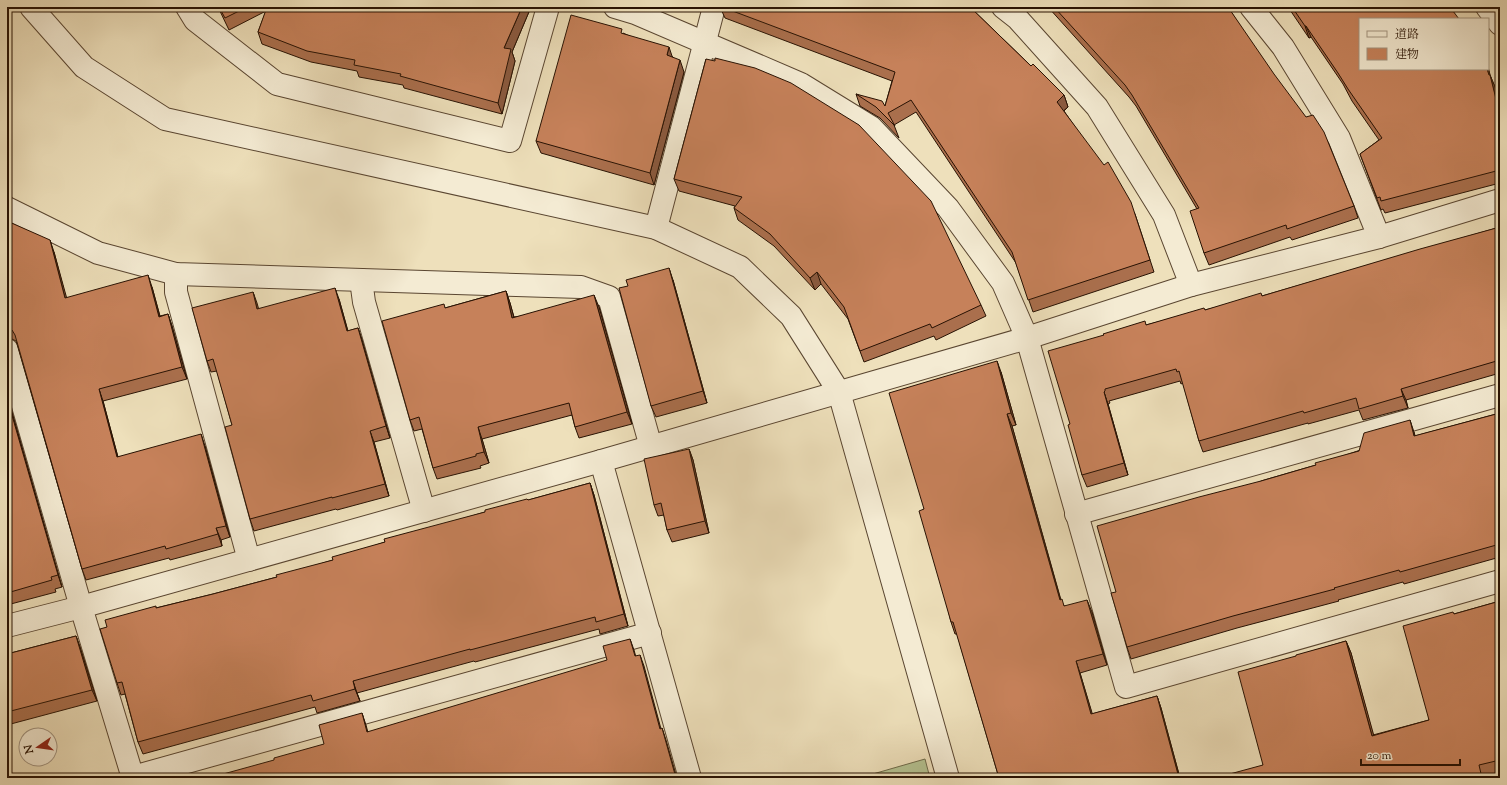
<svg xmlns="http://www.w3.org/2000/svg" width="1507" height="785" viewBox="0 0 1507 785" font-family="'Sorts Mill Goudy','Noto Serif JP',serif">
<rect width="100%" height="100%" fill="#eee0bb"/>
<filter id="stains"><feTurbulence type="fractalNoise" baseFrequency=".005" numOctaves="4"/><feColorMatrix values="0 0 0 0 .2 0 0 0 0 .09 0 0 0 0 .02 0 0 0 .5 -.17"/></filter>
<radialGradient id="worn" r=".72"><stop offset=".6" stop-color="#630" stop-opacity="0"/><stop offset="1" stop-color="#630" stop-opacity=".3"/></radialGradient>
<path fill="#b5c392" stroke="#6e6a4a" d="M925 759 930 778H859Z"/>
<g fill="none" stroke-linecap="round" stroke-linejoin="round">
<g stroke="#5a4631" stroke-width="24">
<g id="minor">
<path d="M187 7 195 20 277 84 510 141 548 7"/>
<path d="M615 7 635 13 801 84 871 127 948 208 1003 283 1027 338 1126 687 1500 581"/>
<path d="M1003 7 1017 18 1097 107 1164 215 1191 285"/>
<path d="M1251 7 1283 47 1339 138 1379 237"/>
<path d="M1487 7 1500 24"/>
<path d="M7 208 98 253 176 274 581 287 609 297 651 447"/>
<path d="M656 228 714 7"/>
<path d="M176 274V292L249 560"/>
<path d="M361 280 364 302 424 511"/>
<path d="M7 350 81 607 133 778"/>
<path d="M601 461 690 778"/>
<path d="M1076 514 1500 395"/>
<path d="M7 626 81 607 601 461 1027 338 1191 285 1379 237 1500 200"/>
<path d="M133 777 650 633"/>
</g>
</g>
<g stroke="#5a4631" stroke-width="24">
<path id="tertiary" d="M31 7 84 67 165 119 656 228 740 267 791 316 839 392 948 778"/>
</g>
<use href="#minor" stroke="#f4ebd3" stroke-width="22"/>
<use href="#tertiary" stroke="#f4ebd3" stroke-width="22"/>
</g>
<g fill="#aa6f4d" stroke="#281203">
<path d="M218 7H531L512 52 515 61 502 114 404 88 403 85 359 77 357 71 311 62 262 44 258 32 266 11 229 30Z"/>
<path d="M674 7H688L687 11Z"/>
<path d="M720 7H970L1031 66 1064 95 1068 107 1064 111 1135 214 1154 272 1033 312 1016 263 916 112 894 125 899 138 880 118 860 106 856 94 885 106 892 81 725 18Z"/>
<path d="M1048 7H1228L1354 206 1358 218 1292 240 1290 237 1209 265 1204 253 1197 209 1136 106 1129 97Z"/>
<path d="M1288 7H1450L1488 67 1490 75 1495 87 1500 109V183L1385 213 1383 209 1381 210 1360 154 1379 140 1352 101 1343 84 1311 37 1309 38Z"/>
<path d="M623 33 673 57 684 72 654 185 541 153 536 141Z"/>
<path d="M706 59 981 305 986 316 936 340 934 336 864 362 848 319 821 284 815 290 774 246 738 220 734 208 735 206 679 191 674 179Z"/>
<path d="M7 221 54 252 66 298 152 287 160 316 168 314 172 326 187 379 103 401 118 457 205 446 230 537 221 540 222 546 170 560 169 558 86 580 82 569 17 344 16 341 10 338H7Z"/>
<path d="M1500 227V373L1406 400 1408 408 1363 420 1359 410 1308 424V423L1203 452 1199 441 1183 383 1181 384 1180 381 1109 401 1110 403 1108 404 1128 475 1087 487 1082 475 1070 424 1146 325 1205 310 1262 296Z"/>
<path d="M673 280 707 403 656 417 651 406Z"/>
<path d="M506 291 510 303 514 317 599 307 632 424 579 438 575 427 572 415 482 439 489 463 480 466 481 468 437 479 433 468 422 429 414 431 410 420 445 308Z"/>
<path d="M253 292 258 309 339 299 348 331 358 328 362 340 390 438 374 442 389 496 337 510 336 509 254 531 250 519 232 425 217 371 211 372 207 361Z"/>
<path d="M1001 372 1016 425 1012 426 1061 600 1064 606 1092 612 1107 665 1080 673 1092 714 1157 696 1161 708 1180 778H999L957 634H955L951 622 924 509Z"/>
<path d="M7 395 62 587 55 589 56 592 7 605Z"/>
<path d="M1500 413V557L1404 584 1403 582 1338 600 1339 601 1237 628 1131 659 1127 647 1116 592 1261 481 1316 465 1414 432 1415 436Z"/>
<path d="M689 449 693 460 709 533 672 542 667 530 664 515 658 516 654 505Z"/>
<path d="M590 483 594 495 628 626 600 634 599 629 475 662 474 661 357 693 360 701 317 713 315 707 143 754 138 742 125 694 121 695 117 683 107 627 156 608 213 594 277 577 333 560 385 542 485 512Z"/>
<path d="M1500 601V773L1483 777 1263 765 1296 656 1346 641 1351 653 1373 735 1429 720 1454 614Z"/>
<path d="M76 636 80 647 97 701 7 725V654Z"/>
</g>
<g fill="#8b5a3f" stroke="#281203">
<path d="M522 7H531L512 52 515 61 502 114 498 103 504 48Z"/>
<path d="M686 7H688L687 11Z"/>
<path d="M1305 26H1306L1311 37 1309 38Z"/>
<path d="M669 47 673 59 667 55Z"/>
<path d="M680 60 684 72 654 185 650 173Z"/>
<path d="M1488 67 1493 87 1487 69H1488Z"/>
<path d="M1490 75 1495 87 1500 109V115Z"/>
<path d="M1064 95 1068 107 1061 113 1057 102Z"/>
<path d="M50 240 54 252 70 310 65 298Z"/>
<path d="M669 268 673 280 707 403 703 391Z"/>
<path d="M817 272 821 284 815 290 810 278Z"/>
<path d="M148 275 152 287 163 328 159 317Z"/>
<path d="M335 288 339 299 351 343 347 331Z"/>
<path d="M506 291 510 303 517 329 512 318Z"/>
<path d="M253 292 257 303 262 321 257 309Z"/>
<path d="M594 295 599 307 632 424 627 412Z"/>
<path d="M168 314 172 326 187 379 182 367Z"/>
<path d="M358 328 362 340 390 438 386 426Z"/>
<path d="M997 361 1001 372 1016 425 1011 413Z"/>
<path d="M99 389 103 401 121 469 117 457Z"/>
<path d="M1401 389 1406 400 1408 408 1403 396Z"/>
<path d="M1104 392 1108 404 1128 475 1124 463Z"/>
<path d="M7 395 62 587 58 575 7 398Z"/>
<path d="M1007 414 1012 426 1064 612 1060 600Z"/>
<path d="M1410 420 1414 432 1418 448 1414 436Z"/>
<path d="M478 427 482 439 489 463 484 452Z"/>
<path d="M370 431 374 442 389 496 385 484Z"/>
<path d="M201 434 205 446 230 537 226 526Z"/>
<path d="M689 449 693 460 709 533 705 521Z"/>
<path d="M590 483 594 495 628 626 624 614Z"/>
<path d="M216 528 221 540 222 546Z"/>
<path d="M1087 600 1092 612 1107 665 1103 654Z"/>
<path d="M76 636 80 647 97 701 92 690Z"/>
<path d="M630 639 634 650 639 668 635 656Z"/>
<path d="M1346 641 1351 653 1377 747 1372 736Z"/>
<path d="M640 655 644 666 664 740 660 729Z"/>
<path d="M1076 661 1080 673 1096 726 1091 714Z"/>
<path d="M353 681 357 693 360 701 355 689Z"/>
<path d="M1157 696 1161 708 1180 778H1179Z"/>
<path d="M362 713 366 725 371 744 367 732Z"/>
<path d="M662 728 666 740 677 778H676Z"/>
</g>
<g fill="#c6815a" stroke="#281203">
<path d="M219 7H247L225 18Z"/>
<path d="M267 7H522L504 48 511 49 498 103 400 76 401 74 354 65 355 60 307 51 258 32Z"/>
<path d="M722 7H970L1031 66 1033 64 1064 95 1057 102 1104 165 1108 162 1131 202 1150 260 1028 300 1012 252 911 100 888 113 895 126 876 107 856 94 882 101 885 106 895 72Z"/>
<path d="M1054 7H1228L1274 74 1306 117 1313 115 1324 132 1354 206 1287 229 1286 225 1204 253 1190 211 1199 208 1132 95 1125 85Z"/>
<path d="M1292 7H1450L1459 19H1360V69H1487L1489 75H1490L1500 115V170L1381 201 1380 197 1377 198 1360 154 1382 138 1348 89 1338 73 1306 26H1305Z"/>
<path d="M571 15 622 29 621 33 669 47 667 55 680 60 650 173 536 141Z"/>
<path d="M715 58 755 68 791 83 859 125 931 201 981 305 932 328 930 324 860 351 844 307 817 272 810 278 770 234 734 208 742 197 674 179 706 59 715 61Z"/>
<path d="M7 221 50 240 65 298 148 275 159 317 168 314 182 367 99 389 117 457 201 434 226 526 216 528 218 534 166 549 165 546 82 569 15 335 12 330 7 327Z"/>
<path d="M1500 227V360L1401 389 1403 396 1359 409 1356 398 1304 413 1303 411 1199 441 1179 371 1177 372 1176 369 1105 389V391L1104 392 1124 463 1082 475 1068 425 1070 424 1048 351 1104 335 1103 334 1145 321 1146 325 1204 308 1205 310 1261 293 1262 296 1420 249Z"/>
<path d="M669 268 703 391 651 406 619 288 628 286 626 280Z"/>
<path d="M335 288 347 331 358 328 386 426 370 431 385 484 332 498V497L250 519 225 427 232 425 213 359 207 361 192 308 253 292 257 309Z"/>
<path d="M506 291 512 318 594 295 627 412 575 427 569 403 478 427 484 452 476 454V456L433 468 419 417 410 420 382 321 444 304 445 308Z"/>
<path d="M997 361 1011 413 1007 414 1060 600 1062 599 1064 606 1087 600 1103 654 1076 661 1091 714 1157 696 1179 778H999L953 622H951L919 511 924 509 889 393Z"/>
<path d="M7 398 58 575 51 577 52 580 7 593Z"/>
<path d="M1500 413V544L1400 572 1399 570 1334 588 1335 589 1233 616 1127 647 1111 593 1116 592 1097 526 1199 497 1261 481 1316 465 1315 463 1359 451 1364 433 1410 420 1414 436Z"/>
<path d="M689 449 705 521 667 530 661 503 654 505 644 459Z"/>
<path d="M590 483 624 614 596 622 595 617 470 650V649L353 681 355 689 313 701 311 695 138 742 122 682 117 683 100 629 107 627 105 620 156 606V608L213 594 277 577 276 575 333 560 332 557 385 542 384 539 485 512V510L527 499 528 500Z"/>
<path d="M1500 601V760L1479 765 1482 778H1215L1263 765 1238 672 1296 656V655L1346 641 1372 736 1429 720 1403 626 1453 612 1454 614Z"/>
<path d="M76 636 92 690 7 712V654Z"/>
<path d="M630 639 635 656 640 655 660 729 662 728 676 778H215H216V776L274 760V758L324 744 319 725 362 713 367 732 607 660 603 646Z"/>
</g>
<rect width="1507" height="785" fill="none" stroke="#eee0bb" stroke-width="24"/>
<rect x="8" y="8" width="1491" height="769" fill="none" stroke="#281203" stroke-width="2"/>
<rect x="12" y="12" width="1483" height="761" fill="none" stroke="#281203"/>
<rect x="1359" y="18" width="130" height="52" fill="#f4ebd3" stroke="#a29480"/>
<rect x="1367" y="31" width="20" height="6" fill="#f4ebd3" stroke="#a29480"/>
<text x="1395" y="38" font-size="12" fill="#281203">道路</text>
<rect x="1367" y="48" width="20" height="12" fill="#c6815a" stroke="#a29480"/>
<text x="1395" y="58" font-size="12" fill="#281203">建物</text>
<g transform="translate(38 747) rotate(257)"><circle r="19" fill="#f4ebd3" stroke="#a29480"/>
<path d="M0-3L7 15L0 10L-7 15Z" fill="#8f2418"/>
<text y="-6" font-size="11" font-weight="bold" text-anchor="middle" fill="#281203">N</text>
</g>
<path d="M1361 759v6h99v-6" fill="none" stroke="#281203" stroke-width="2"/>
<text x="1367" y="759" font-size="12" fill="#281203" stroke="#f4ebd3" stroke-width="3" paint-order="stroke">20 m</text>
<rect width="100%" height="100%" filter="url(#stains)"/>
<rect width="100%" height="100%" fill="url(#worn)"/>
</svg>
